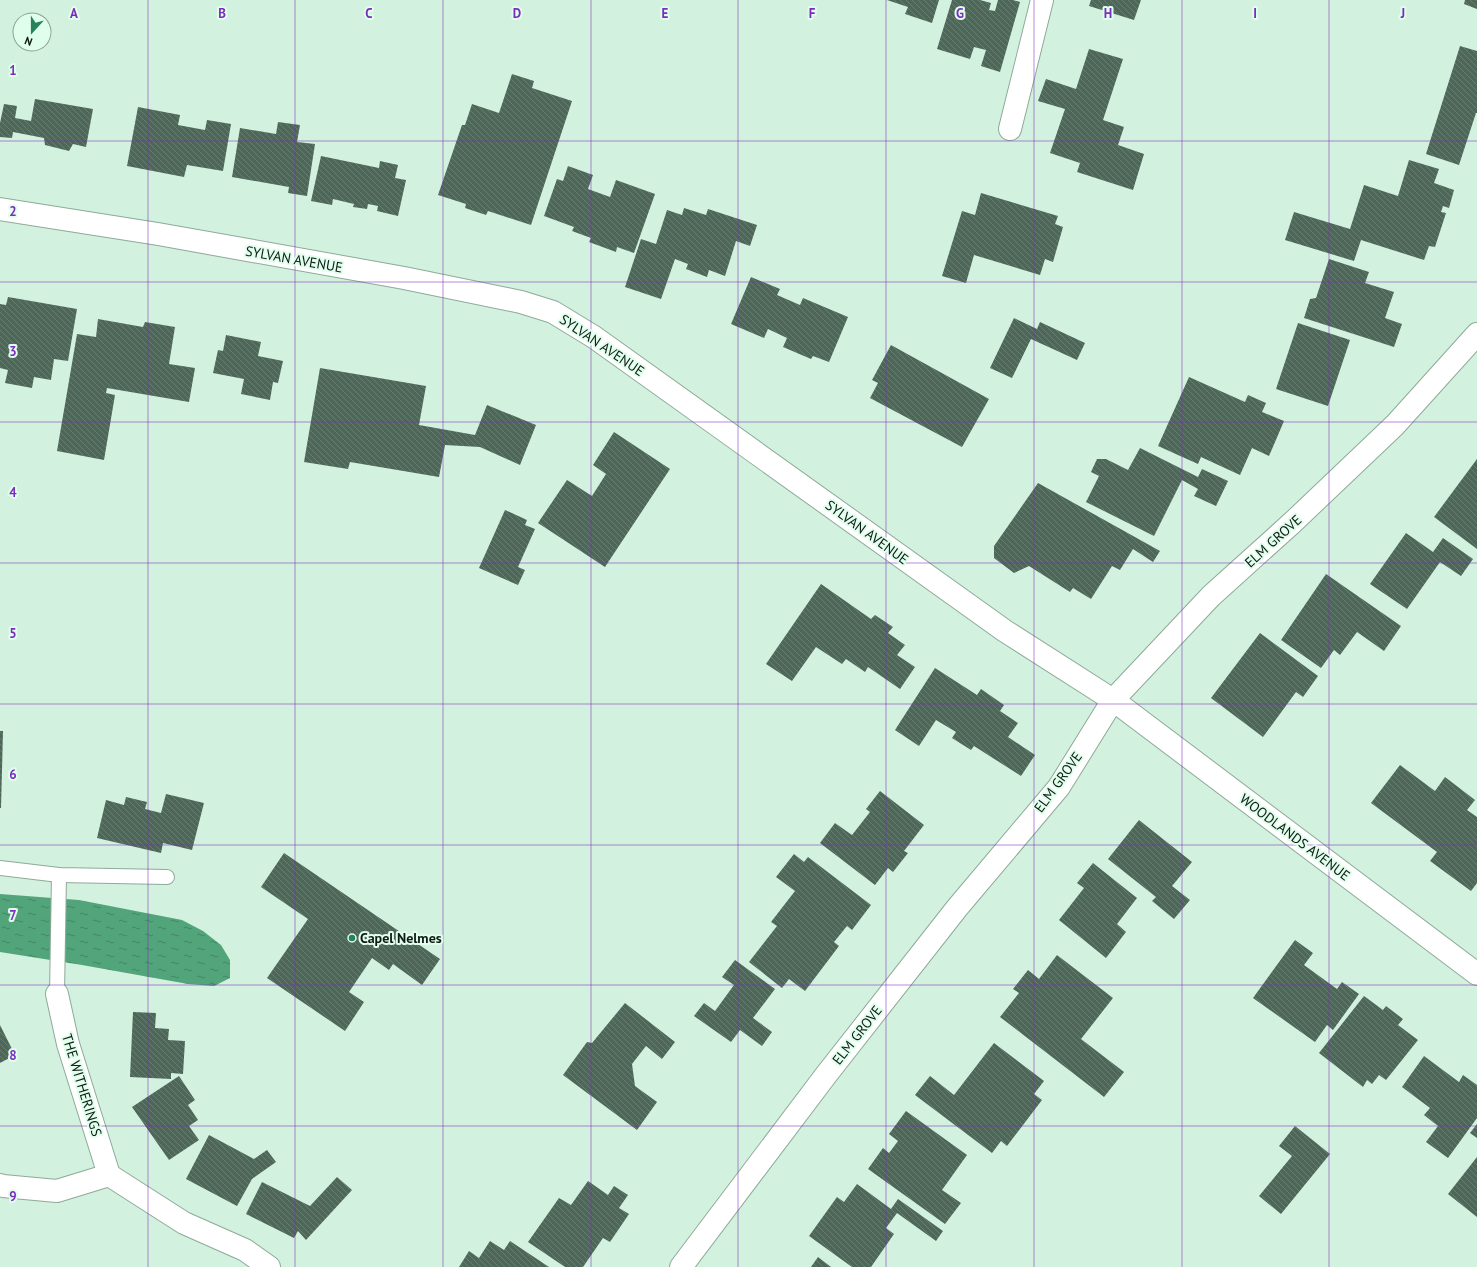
<svg xmlns="http://www.w3.org/2000/svg" width="1477" height="1267" viewBox="0 0 1477 1267" font-family="'PT Sans',sans-serif">
<defs>
<pattern id="water-ripples" width="26" height="14" patternUnits="userSpaceOnUse"><rect width="26" height="14" fill="#52a57b"/><path d="M2 4q2-2 4 0t4 0M15 11q2-2 4 0t4 0" fill="none" stroke="#428664"/></pattern>
<pattern id="building-back-hatch" width="6" height="6" patternUnits="userSpaceOnUse"><rect width="6" height="6" fill="#4d6859"/><path d="M-1 5l2 2M0 0l6 6M5-1l2 2" fill="none" stroke="#687c71"/></pattern>
</defs>
<rect width="100%" height="100%" fill="#d3f1df"/>
<path fill="url(#water-ripples)" d="M0 894 79 900 182 920 203 931 221 945 230 960V978L214 986 188 984 82 965 0 952Z"/>
<g fill="url(#building-back-hatch)">
<path d="M887 0H939L932 23 905 14 908 7Z"/>
<path d="M952 0H980L991 3 989 10 995 11 998 0H1013L1020 2 1000 72 981 66 986 50 974 47 970 59 937 49Z"/>
<path d="M1091 0H1141L1134 20 1089 6Z"/>
<path d="M1465 0H1477V9L1464 4Z"/>
<path d="M1460 46 1477 51V113H1476L1459 165 1426 154Z"/>
<path d="M1089 49 1123 59 1103 120 1124 127 1118 145 1144 154 1133 190 1077 172 1080 163 1050 153 1065 109 1038 101 1046 79 1076 89Z"/>
<path d="M512 74 534 81 532 88 572 101 531 225 488 211 486 215 465 208 466 204 438 195 462 125H465L472 104 499 113Z"/>
<path d="M35 99 93 109 86 147 73 144 69 151 45 145 44 138 13 132 12 138 0 137V123L4 104 17 106 15 118 31 121Z"/>
<path d="M138 107 180 115 178 125 205 130 207 120 231 124 223 171 187 165 184 177 127 166Z"/>
<path d="M278 122 300 125 297 142 315 144 307 196 288 193 289 187 232 177 240 128 276 134Z"/>
<path d="M321 156 379 168 380 161 398 165 395 178 406 180 398 216 377 211 378 206 368 204 367 209 353 207 354 204 333 199 332 205 311 201Z"/>
<path d="M1409 160 1439 169 1434 183 1454 190 1449 208 1443 206 1441 212 1446 213 1435 247 1429 246 1424 260 1361 240 1354 261 1285 240 1294 212 1350 229 1364 185 1398 196Z"/>
<path d="M568 166 593 175 588 189 610 197 616 180 655 194 634 253 617 247 616 252 589 242 591 238 572 231 574 227 544 216 557 179 563 181Z"/>
<path d="M981 193 1058 216 1055 224 1063 227 1053 262 1045 259 1040 275 974 255 966 283 942 276 962 211 975 215Z"/>
<path d="M684 208 706 215 708 209 757 225 750 246 736 241 725 276 709 270 707 277 686 269 688 264 675 259 661 299 625 287 641 239 656 244 667 210 682 215Z"/>
<path d="M1329 259 1369 272 1365 283 1394 292 1385 318 1402 324 1394 347 1304 318 1310 299 1316 298Z"/>
<path d="M751 277 780 289 777 295 800 305 803 298 848 317 829 362 813 356 811 359 783 347 787 338 768 329 764 338 731 324Z"/>
<path d="M8 297 77 309 68 361 54 359 51 380 34 377 32 388 5 383 8 370 0 368V304L6 305Z"/>
<path d="M1014 318 1037 329 1040 322 1085 343 1077 360 1031 339 1012 378 990 368Z"/>
<path d="M98 319 143 327 145 322 175 327 169 364 195 368 189 402 107 388 106 393 115 395 104 460 57 451 77 334 96 337Z"/>
<path d="M1298 323 1350 340 1328 406 1276 389Z"/>
<path d="M226 335 261 342 258 356 283 361 278 383 273 382 270 400 241 394 244 379 213 373 218 350 223 351Z"/>
<path d="M891 345 989 399 962 447 870 398 878 383 872 380Z"/>
<path d="M320 368 426 386 419 425 475 435 487 405 536 425 520 465 480 447 445 445 439 477 350 462 348 469 304 462Z"/>
<path d="M1189 377 1245 402 1248 395 1266 403 1262 412 1284 421 1269 456 1252 448 1240 475 1201 457 1198 464 1158 446Z"/>
<path d="M614 432 670 469 605 567 538 523 567 480 592 496 606 474 593 465Z"/>
<path d="M1140 448 1198 477 1202 469 1228 481 1216 506 1194 496 1198 489 1182 480 1154 536 1086 502 1099 476 1091 472 1097 459H1106L1128 470Z"/>
<path d="M1477 459V549L1434 517Z"/>
<path d="M1038 483 1160 551 1153 562 1133 549 1120 570 1112 566 1091 599 1073 588 1070 592 1029 566 1014 573 994 558V546Z"/>
<path d="M505 510 527 520 525 525 535 529 518 567 525 570 518 585 479 568Z"/>
<path d="M1406 533 1433 552 1443 538 1473 559 1461 576 1440 562 1407 609 1370 584Z"/>
<path d="M1326 574 1401 626 1384 651 1357 632 1340 655 1334 650 1321 668 1281 640Z"/>
<path d="M821 584 871 619 875 615 893 627 888 633 905 645 897 655 915 667 900 689 868 667 865 672 846 659 842 664 816 647 792 681 766 664Z"/>
<path d="M1260 633 1318 676 1303 697 1296 692 1263 737 1211 698Z"/>
<path d="M935 668 977 695 981 689 1004 705 1000 711 1018 723 1008 737 1035 755 1021 776 974 746 971 750 952 738 956 732 936 720 919 746 895 730Z"/>
<path d="M0 731H3L1 808H0Z"/>
<path d="M1400 765 1435 791 1445 777 1475 800 1467 810 1477 817V883L1471 891 1430 861 1437 852 1371 803Z"/>
<path d="M880 791 924 825 904 851 908 853 893 872 888 868 875 885 820 843 835 823 852 835 870 812 866 809Z"/>
<path d="M166 794 204 803 192 850 163 843 161 853 97 838 106 800 124 805 126 797 147 802 145 809 161 813Z"/>
<path d="M1139 820 1192 862 1172 886 1190 900 1174 919 1152 901 1156 897 1108 859Z"/>
<path d="M284 853 440 959 422 985 393 964 389 970 372 958 349 992 364 1002 345 1031 267 978 308 919 261 887Z"/>
<path d="M794 854 804 862 808 857 871 905 852 930 847 926 834 942 839 946 805 991 789 979 782 988 749 962 777 926 771 922 795 891 776 877Z"/>
<path d="M1093 863 1137 898 1117 924 1126 932 1106 958 1059 920 1084 888 1077 883Z"/>
<path d="M1295 940 1313 953 1304 965 1337 989 1342 982 1359 994 1333 1030 1327 1025 1315 1042 1253 998Z"/>
<path d="M1057 955 1113 998 1081 1039 1124 1072 1104 1097 1000 1017 1019 993 1013 989 1028 970 1039 979Z"/>
<path d="M735 960 775 989 753 1018 772 1032 762 1046 740 1030 731 1042 694 1016 704 1003 715 1011 734 985 722 977Z"/>
<path d="M1364 996 1383 1010 1386 1006 1403 1019 1398 1025 1418 1040 1386 1080 1379 1075 1372 1084 1367 1080 1363 1087 1319 1053Z"/>
<path d="M625 1003 675 1042 662 1059 646 1046 632 1064 635 1086 657 1102 637 1130 563 1075 587 1042 592 1043Z"/>
<path d="M133 1012 156 1013 155 1028 169 1029 168 1040 185 1041 183 1074 171 1073V1079L130 1077Z"/>
<path d="M0 1025 15 1055 0 1063Z"/>
<path d="M994 1043 1044 1081 1034 1094 1042 1100 1007 1146 1001 1141 992 1153 915 1095 930 1076 954 1095Z"/>
<path d="M1424 1056 1459 1082 1463 1075 1477 1085V1118L1448 1158 1426 1142 1438 1126 1424 1115 1430 1108 1402 1087Z"/>
<path d="M179 1076 195 1100 188 1105 198 1120 189 1126 199 1140 169 1160 132 1107Z"/>
<path d="M906 1111 967 1155 942 1190 961 1203 945 1224 868 1169 883 1148 889 1153 898 1141 889 1134Z"/>
<path d="M1477 1124V1138L1470 1133Z"/>
<path d="M1295 1126 1330 1154 1281 1214 1259 1196 1292 1156 1279 1146Z"/>
<path d="M209 1135 254 1159 267 1150 276 1162 252 1179 237 1206 186 1179Z"/>
<path d="M1477 1157V1217L1448 1194Z"/>
<path d="M337 1177 352 1190 306 1240 298 1231 294 1238 246 1214 262 1182 310 1206Z"/>
<path d="M588 1181 608 1195 614 1186 628 1195 619 1208 629 1214 610 1242 603 1238 583 1267H565L528 1242 559 1198 571 1205Z"/>
<path d="M857 1184 891 1209 898 1199 943 1231 936 1241 897 1213 886 1228 894 1234 871 1267H852L809 1236 837 1197 844 1202Z"/>
<path d="M490 1241 504 1250 510 1241 549 1267H459L469 1251 479 1258Z"/>
<path d="M818 1257 831 1267H811Z"/>
</g>
<g fill="none" stroke-linecap="round" stroke-linejoin="round">
<g stroke="#8eaa99" stroke-width="16">
<g id="service">
<path d="M0 868 59 875 167 877"/>
<path d="M57 994 59 875"/>
</g>
</g>
<g stroke="#8eaa99" stroke-width="24">
<g id="minor">
<path d="M1010 129 1042 0"/>
<path d="M0 209 158 234 404 278 521 302 553 312 594 337 1005 631 1113 700 1477 974"/>
<path d="M57 994 68 1044 109 1175"/>
<path d="M0 1185 3 1186 57 1191 109 1175 184 1223 245 1250 269 1267"/>
<path d="M681 1267 826 1075 957 908 1059 787 1113 700 1211 596 1293 522 1395 425 1477 334"/>
</g>
</g>
<use href="#service" stroke="#fff" stroke-width="14"/>
<use href="#minor" stroke="#fff" stroke-width="22"/>
</g>
<path fill="none" stroke="#7b2cbf" stroke-width="1" stroke-opacity="0.55" d="M148 0V1267M295 0V1267M443 0V1267M591 0V1267M738 0V1267M886 0V1267M1034 0V1267M1182 0V1267M1329 0V1267M0 141H1477M0 282H1477M0 422H1477M0 563H1477M0 704H1477M0 845H1477M0 985H1477M0 1126H1477"/>
<circle fill="#268259" stroke="#e0feec" stroke-width="1.5" cx="352" cy="938" r="4"/>
<g text-anchor="middle" dominant-baseline="central" stroke-width="4" stroke-linejoin="round" paint-order="stroke">
<g font-size="14" fill="#0f1a14" stroke="#e0feec">
<text transform="translate(294 259) rotate(10)">SYLVAN AVENUE</text>
<text transform="translate(602 345) rotate(34)">SYLVAN AVENUE</text>
<text transform="translate(867 532) rotate(36)">SYLVAN AVENUE</text>
<text transform="translate(1273 541) rotate(-42)">ELM GROVE</text>
<text transform="translate(1058 782) rotate(-54)">ELM GROVE</text>
<text transform="translate(1295 837) rotate(37)">WOODLANDS AVENUE</text>
<text transform="translate(857 1035) rotate(-52)">ELM GROVE</text>
<text transform="translate(82 1085) rotate(73)">THE WITHERINGS</text>
</g>
<g font-size="14" font-weight="bold" fill="#0f1a14" stroke="#e0feec" text-anchor="start">
<text x="360" y="938">Capel Nelmes</text>
</g>
</g>
<g font-size="13" text-anchor="middle" font-weight="bold" fill="#7b2cbf" stroke="#e0feec" stroke-width="4" stroke-linejoin="round" paint-order="stroke">
<text x="74" y="18">A</text>
<text x="222" y="18">B</text>
<text x="369" y="18">C</text>
<text x="517" y="18">D</text>
<text x="665" y="18">E</text>
<text x="812" y="18">F</text>
<text x="960" y="18">G</text>
<text x="1108" y="18">H</text>
<text x="1255" y="18">I</text>
<text x="1403" y="18">J</text>
<text x="13" y="75">1</text>
<text x="13" y="216">2</text>
<text x="13" y="356">3</text>
<text x="13" y="497">4</text>
<text x="13" y="638">5</text>
<text x="13" y="779">6</text>
<text x="13" y="920">7</text>
<text x="13" y="1060">8</text>
<text x="13" y="1201">9</text>
</g>
<g transform="translate(32 32) rotate(201)"><circle r="19" fill="#e0feec" stroke="#8ca396"/>
<path d="M0-3L7 15L0 10L-7 15Z" fill="#268259"/>
<text y="-6" font-size="11" font-weight="bold" text-anchor="middle" fill="#0f1a14">N</text>
</g>
</svg>
